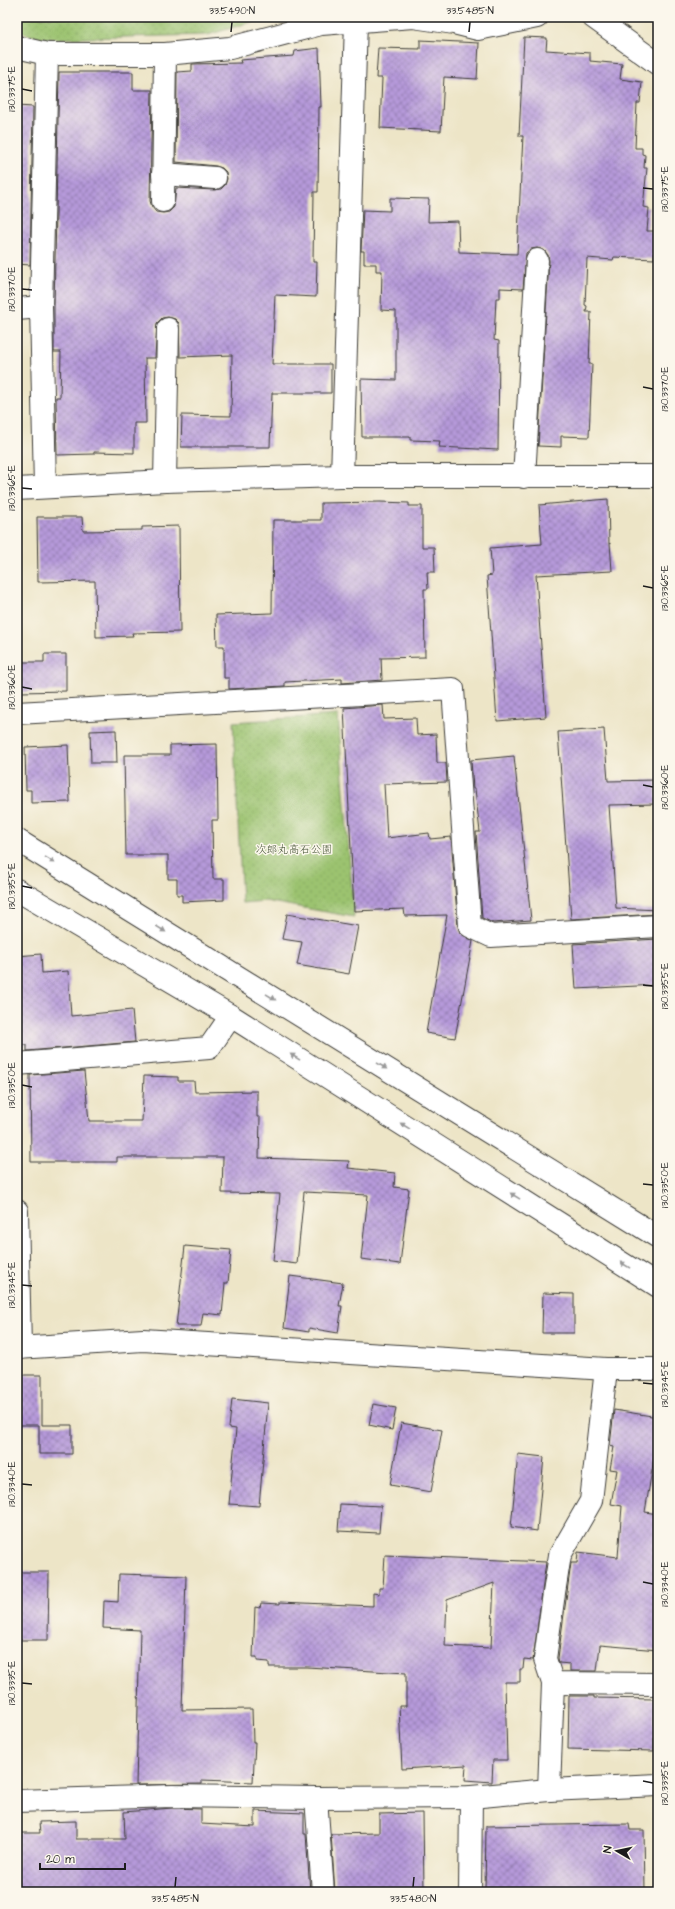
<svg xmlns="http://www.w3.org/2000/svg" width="675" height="1909" viewBox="0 0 675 1909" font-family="'Architects Daughter','Klee One',sans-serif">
<defs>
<pattern id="park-dots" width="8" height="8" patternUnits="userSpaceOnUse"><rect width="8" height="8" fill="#9bc36f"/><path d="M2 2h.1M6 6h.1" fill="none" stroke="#85a760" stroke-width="1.8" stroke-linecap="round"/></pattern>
<pattern id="building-cross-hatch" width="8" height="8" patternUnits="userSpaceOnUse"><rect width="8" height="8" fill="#b69ada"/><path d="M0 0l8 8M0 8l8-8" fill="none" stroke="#937db0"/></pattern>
</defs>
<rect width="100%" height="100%" fill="#fbf7ec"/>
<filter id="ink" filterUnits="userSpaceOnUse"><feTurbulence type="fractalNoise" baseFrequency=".025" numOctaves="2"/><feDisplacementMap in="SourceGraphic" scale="8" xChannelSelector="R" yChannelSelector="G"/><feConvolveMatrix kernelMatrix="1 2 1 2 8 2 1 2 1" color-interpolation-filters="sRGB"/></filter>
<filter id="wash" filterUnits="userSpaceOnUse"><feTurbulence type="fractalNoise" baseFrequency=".012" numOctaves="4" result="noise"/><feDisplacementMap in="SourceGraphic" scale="16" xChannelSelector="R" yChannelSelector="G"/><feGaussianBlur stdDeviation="0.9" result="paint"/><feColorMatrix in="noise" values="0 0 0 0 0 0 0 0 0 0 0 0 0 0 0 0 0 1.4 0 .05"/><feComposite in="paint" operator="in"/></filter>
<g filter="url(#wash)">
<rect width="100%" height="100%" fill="#ede5c7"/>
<g fill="url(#park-dots)" stroke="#5c7046">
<path d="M17 17H258V20L208 35 42 39 17 31Z"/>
<path d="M338 715 354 917 265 901 242 903 233 722Z"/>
</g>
<g id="blocks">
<g fill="url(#building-cross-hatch)" fill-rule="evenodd">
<path d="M524 37 547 38 546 50 590 53V61L622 64 620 79 642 82 640 103H637L635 148H642V154L645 155 644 168H647L643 207 649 208 647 231H656L654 259 614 257 613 260 587 258 585 305 587 306 586 312H591L589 364H592L589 437 561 436V447L538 446 549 261 548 255 544 250 537 248 531 249 526 253 523 289 500 288V298H496L494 340 499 341 498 450 439 447 440 441 410 440V437H362L361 379 396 380V311L381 310 382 271H376V264H364V251H361L363 210 390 211V198L429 199 428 222 458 221 459 252 517 254 523 136H519Z"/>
<path d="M420 40 479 43 477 79 444 77 441 131 380 128 382 78H376L378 48 420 49Z"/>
<path d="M319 48 321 107H319L318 192H314L313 262H317L316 297 275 295 272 364H331V393H272L270 447H181L182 415 231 416 232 355 180 357 179 323 175 319 168 317 162 318 157 323 155 358H145L146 423H134V453L94 452V454L57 455 56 397H60L61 352H54V307L59 72H133V90H152L150 201 152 207 156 212 163 213 169 212 174 207 176 188 214 190 221 189 225 185 227 179 226 172 222 168 216 166 176 162 177 72 192 71V64L241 63 240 60 294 56 295 51Z"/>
<path d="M17 106 33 107 30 265 17 264Z"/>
<path d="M608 499 609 544 610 543 612 571 536 575 546 717 497 721 487 576 492 575 490 548 542 544 539 505Z"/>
<path d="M380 502 409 503V506H422V547H434L435 572H427L428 589H424L425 657 381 658 382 680 342 683V679L285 682V686L229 689V678H224V646H217L216 615 272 613 273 520H321V503Z"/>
<path d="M37 517H82L83 531 142 530V527L179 526 180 632 132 633 133 636 96 637 95 581 38 582Z"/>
<path d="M44 654H66V691L21 692 20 662H44Z"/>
<path d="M383 705 384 719 416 718 417 735 436 734 437 763H446L447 782 384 784 387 838 429 833 430 839 451 837 458 927 460 933 473 941 455 1038 426 1033 447 915 405 916 404 909 354 911 344 708Z"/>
<path d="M604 729 608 781 656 780 657 804 609 805 616 908 658 910V914L571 919 558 732Z"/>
<path d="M116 730 117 763H91L90 731Z"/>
<path d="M217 744 218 820H212L213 879H224V900L182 902V895H177V879H168V855H126L124 755H170V745Z"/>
<path d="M68 745 70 802 31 803V790H26L25 747Z"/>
<path d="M514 756 531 920 493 923 482 918 476 832H480L475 789H473L471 760Z"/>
<path d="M287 914 358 926 349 974 297 965 302 942 282 939Z"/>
<path d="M658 939V985L576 989 573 944Z"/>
<path d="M41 954 42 973 68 971 71 1016 132 1010 135 1042 27 1051V1045H21L17 1006V956Z"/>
<path d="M84 1071 89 1121H142L144 1076 178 1077V1081H194L195 1092 257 1091V1117H260L259 1158 349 1161 348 1168 395 1173 394 1187 409 1189 400 1264 361 1259 368 1195 304 1192 297 1264 273 1261 280 1194 222 1193 223 1157H117V1162H31L30 1075Z"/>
<path d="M185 1246 231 1250 228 1283H225L222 1315 203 1313 201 1326H176Z"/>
<path d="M290 1276 343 1283 339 1306H342L338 1333 309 1328V1332L284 1328Z"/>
<path d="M543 1293 574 1294V1333H542Z"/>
<path d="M17 1375H42V1425H72V1454H39V1425H17Z"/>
<path d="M232 1399 268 1403 259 1506 229 1504 236 1429 229 1428Z"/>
<path d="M373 1404 396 1408 392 1430 369 1425Z"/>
<path d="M614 1410 658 1417V1453L655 1452 645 1512 658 1514V1650L600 1645 597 1671H570V1664L559 1663 558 1658 571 1563H577L578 1552 618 1557 622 1506 611 1504 617 1470 610 1469 614 1447 610 1446Z"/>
<path d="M401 1423 442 1430 431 1492 390 1485Z"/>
<path d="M518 1454 544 1457 537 1531 511 1527Z"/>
<path d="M340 1504 381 1506 379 1533 338 1531Z"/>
<path d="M385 1555 546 1562 533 1660 524 1659 523 1669H520V1682H505L507 1760H493L492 1782 465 1780 466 1765 402 1769 399 1706H406V1673L307 1667H269V1662L257 1661V1657H253L255 1607 260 1608 261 1603 280 1604V1602L373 1606V1593L379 1594V1588H383ZM494 1583 491 1648 445 1646 447 1600Z"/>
<path d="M17 1572H49L48 1640H17Z"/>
<path d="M119 1574 186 1576 182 1710 252 1709 253 1742H255L253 1782 202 1780V1784L136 1785 140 1630 103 1628 104 1601 118 1602Z"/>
<path d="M569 1696H594V1698L655 1699 654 1751 568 1749Z"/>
<path d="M172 1808 201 1809V1824L255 1827V1811L304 1813V1834H306L310 1892H17V1833H40L39 1822 76 1821V1839H125L124 1812Z"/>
<path d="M423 1813 424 1892H335L331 1834 379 1833V1814Z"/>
<path d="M629 1824 630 1830H644L645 1892H485L486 1826Z"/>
</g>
</g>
</g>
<g filter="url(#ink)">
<use href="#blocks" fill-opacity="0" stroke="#3b3a36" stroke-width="1"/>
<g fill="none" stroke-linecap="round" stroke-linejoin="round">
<g stroke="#3b3a36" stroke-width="24">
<g id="minor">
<path d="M593 17 658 64"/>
<path d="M17 47 47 54H165L230 48 321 24 413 17 454 23 478 29 537 17"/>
<path d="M163 174 215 178"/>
<path d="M163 201 165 54"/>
<path d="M17 309 41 307"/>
<path d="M342 476 356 21"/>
<path d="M524 477 537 260"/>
<path d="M165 481 168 329"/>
<path d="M45 487 41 307 47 54"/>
<path d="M17 713 453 689 470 926 491 936 658 926"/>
<path d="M17 1064 209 1048 231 1016"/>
<path d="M17 1211 20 1348"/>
<path d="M17 1348 143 1340 606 1369H658"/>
<path d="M606 1369 591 1501 560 1555 554 1593 545 1659 553 1683 658 1684"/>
<path d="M549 1790 553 1683"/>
<path d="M316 1798 323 1892"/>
<path d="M17 1801 172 1796 316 1798 471 1797 549 1790 658 1785"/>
<path d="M470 1892 471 1797"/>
</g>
</g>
<g stroke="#3b3a36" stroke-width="24">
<g id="tertiary">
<path d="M17 489 165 481 342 476H658"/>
<path d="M17 840 658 1237"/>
<path d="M17 890 231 1016 658 1286"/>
</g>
</g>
<use href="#minor" stroke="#fff" stroke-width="22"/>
<use href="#tertiary" stroke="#fff" stroke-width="22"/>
</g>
<defs><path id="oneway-solid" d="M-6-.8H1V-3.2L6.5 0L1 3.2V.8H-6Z"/></defs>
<g fill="#999">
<use href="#oneway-solid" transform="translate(50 860) rotate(32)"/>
<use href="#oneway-solid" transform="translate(161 929) rotate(32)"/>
<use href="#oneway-solid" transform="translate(271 997) rotate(32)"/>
<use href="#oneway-solid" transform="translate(295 1057) rotate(-148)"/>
<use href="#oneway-solid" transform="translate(382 1066) rotate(32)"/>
<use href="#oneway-solid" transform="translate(405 1126) rotate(-148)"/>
<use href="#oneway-solid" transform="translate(515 1196) rotate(-148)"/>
<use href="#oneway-solid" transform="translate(625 1265) rotate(-148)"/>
</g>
</g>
<path fill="none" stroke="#1c1c1c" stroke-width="1.5" d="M231 32 232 22M469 32 470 22M22 89 32 91M643 188 653 189M22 289 32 290M643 387 653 389M22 488 32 489M643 586 653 588M22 687 32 689M643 785 653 787M22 886 32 888M643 985 653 986M22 1085 32 1087M643 1184 653 1185M22 1285 32 1286M643 1383 653 1384M22 1484 32 1485M643 1582 653 1584M22 1683 32 1684M643 1781 653 1783M175 1887 176 1877M413 1887 414 1877"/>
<g text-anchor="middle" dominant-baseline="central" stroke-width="3" stroke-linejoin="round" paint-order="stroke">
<g font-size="11" fill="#485639" stroke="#fbf7ec">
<text x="294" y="849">次郎丸高石公園</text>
</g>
</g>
<rect width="675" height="1909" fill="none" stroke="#fbf7ec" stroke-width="44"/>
<g transform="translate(617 1851) rotate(279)" stroke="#fbf7ec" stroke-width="3" paint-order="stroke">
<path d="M0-3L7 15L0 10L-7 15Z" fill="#1c1c1c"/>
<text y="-6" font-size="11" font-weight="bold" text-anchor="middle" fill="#1c1c1c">N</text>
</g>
<path d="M40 1863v6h85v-6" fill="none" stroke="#1c1c1c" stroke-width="2"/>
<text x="46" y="1863" font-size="12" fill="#1c1c1c" stroke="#fbf7ec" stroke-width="3" paint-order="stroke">20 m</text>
<rect x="22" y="22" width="631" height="1865" fill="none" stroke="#1c1c1c" stroke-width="1.5"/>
<g font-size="10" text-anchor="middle" fill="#1c1c1c">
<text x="232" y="14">33.5490°N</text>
<text x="470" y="14">33.5485°N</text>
<text transform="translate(11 89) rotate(-90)" y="4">130.3375°E</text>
<text transform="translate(664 189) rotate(-90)" y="4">130.3375°E</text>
<text transform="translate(11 289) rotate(-90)" y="4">130.3370°E</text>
<text transform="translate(664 389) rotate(-90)" y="4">130.3370°E</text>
<text transform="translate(11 488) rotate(-90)" y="4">130.3365°E</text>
<text transform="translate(664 588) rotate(-90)" y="4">130.3365°E</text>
<text transform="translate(11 687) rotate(-90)" y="4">130.3360°E</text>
<text transform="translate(664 787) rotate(-90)" y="4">130.3360°E</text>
<text transform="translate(11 886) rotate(-90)" y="4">130.3355°E</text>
<text transform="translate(664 986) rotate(-90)" y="4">130.3355°E</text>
<text transform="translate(11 1085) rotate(-90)" y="4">130.3350°E</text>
<text transform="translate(664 1185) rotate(-90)" y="4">130.3350°E</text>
<text transform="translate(11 1285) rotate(-90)" y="4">130.3345°E</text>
<text transform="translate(664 1384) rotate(-90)" y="4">130.3345°E</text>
<text transform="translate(11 1484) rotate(-90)" y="4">130.3340°E</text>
<text transform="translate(664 1584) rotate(-90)" y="4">130.3340°E</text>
<text transform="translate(11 1683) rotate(-90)" y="4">130.3335°E</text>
<text transform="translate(664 1783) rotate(-90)" y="4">130.3335°E</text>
<text x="175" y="1902">33.5485°N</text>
<text x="413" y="1902">33.5480°N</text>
</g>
</svg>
